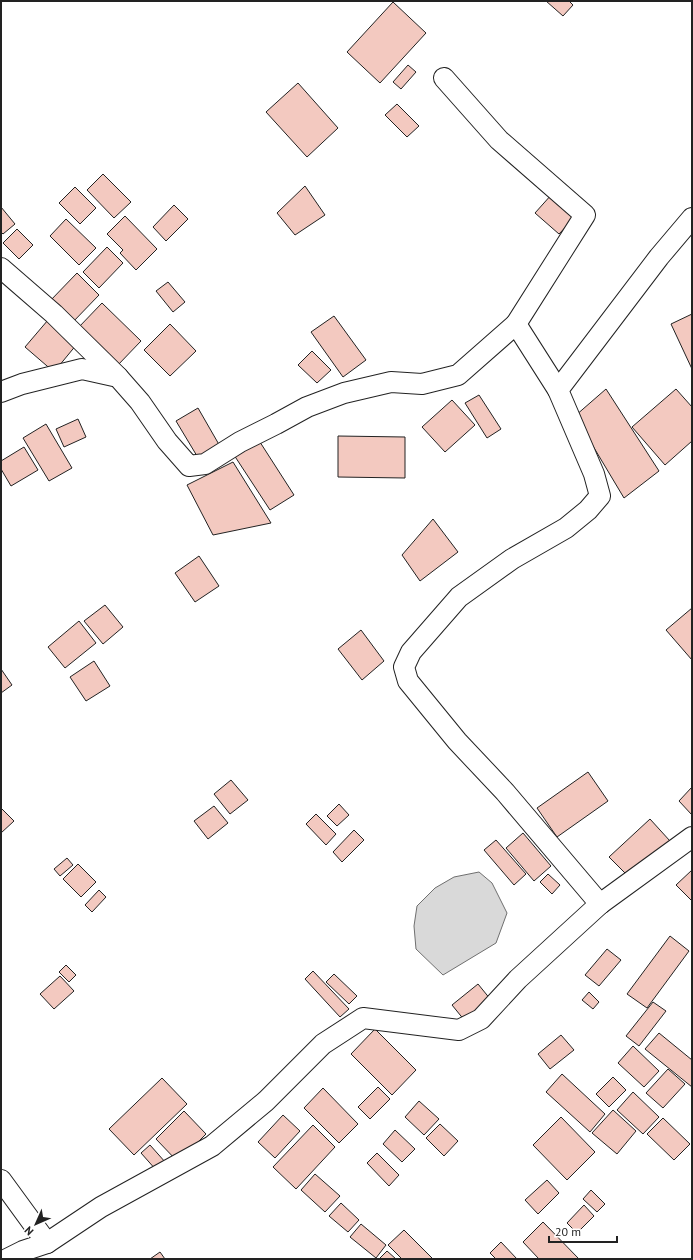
<svg xmlns="http://www.w3.org/2000/svg" width="693" height="1260" viewBox="0 0 693 1260" font-family="'PT Sans',sans-serif">
<rect width="100%" height="100%" fill="#fff"/>
<path fill="#d9d9d9" stroke="#6f6f6f" d="M479 872 492 883 507 913 496 943 443 975 416 949 414 926 417 906 435 888 454 877Z"/>
<g fill="#f3c9c0" stroke="#222">
<path d="M546 1H569L573 5 563 16Z"/>
<path d="M393 2 426 33 380 83 347 52Z"/>
<path d="M408 65 416 72 401 89 393 82Z"/>
<path d="M298 83 338 128 307 157 266 112Z"/>
<path d="M397 104 419 126 407 137 385 115Z"/>
<path d="M103 174 131 202 114 218 87 190Z"/>
<path d="M305 186 325 215 295 235 277 213Z"/>
<path d="M75 187 96 208 80 224 59 203Z"/>
<path d="M552 194 576 216 559 234 535 213Z"/>
<path d="M174 205 188 219 166 241 153 227Z"/>
<path d="M1 207 15 224 3 234 1 232Z"/>
<path d="M125 216 157 249 136 270 120 253 123 250 107 234Z"/>
<path d="M66 219 96 248 79 265 50 236Z"/>
<path d="M17 229 33 245 19 259 3 243Z"/>
<path d="M107 247 123 263 99 288 83 272Z"/>
<path d="M77 273 99 295 71 324 49 302Z"/>
<path d="M168 282 185 302 173 312 156 291Z"/>
<path d="M102 303 141 341 117 366 78 328Z"/>
<path d="M692 314V369L671 324Z"/>
<path d="M334 316 366 360 343 377 311 332Z"/>
<path d="M48 320 77 344 54 372 25 347Z"/>
<path d="M170 324 196 351 170 376 144 350Z"/>
<path d="M312 351 331 370 317 383 298 365Z"/>
<path d="M606 389 659 471 624 498 575 416Z"/>
<path d="M676 389 692 407V441L665 465 632 427Z"/>
<path d="M479 395 501 429 487 438 465 403Z"/>
<path d="M452 400 475 425 445 452 422 427Z"/>
<path d="M198 408 221 448 200 461 176 421Z"/>
<path d="M78 419 86 437 64 447 56 429Z"/>
<path d="M46 424 72 468 49 481 23 438Z"/>
<path d="M338 436 405 437V478L338 477Z"/>
<path d="M258 439 294 495 270 510 234 455Z"/>
<path d="M24 447 38 470 11 486 1 469V461Z"/>
<path d="M233 462 271 523 213 535 187 485Z"/>
<path d="M433 519 458 552 420 581 402 555Z"/>
<path d="M199 556 219 586 195 602 175 573Z"/>
<path d="M105 605 123 627 103 644 84 621Z"/>
<path d="M692 608V660L666 630Z"/>
<path d="M79 621 96 643 65 668 48 647Z"/>
<path d="M361 630 384 661 362 680 338 649Z"/>
<path d="M94 661 110 686 86 701 70 677Z"/>
<path d="M1 669 12 685 1 693Z"/>
<path d="M588 772 608 801 557 837 537 808Z"/>
<path d="M231 780 248 800 230 814 214 794Z"/>
<path d="M692 787V815L679 801Z"/>
<path d="M339 804 349 815 337 826 327 816Z"/>
<path d="M214 806 228 823 208 839 194 821Z"/>
<path d="M1 808 14 821 1 833Z"/>
<path d="M316 814 336 834 326 845 306 824Z"/>
<path d="M650 819 670 841 630 878 609 857Z"/>
<path d="M354 830 364 840 342 862 333 852Z"/>
<path d="M523 833 551 866 534 881 506 848Z"/>
<path d="M496 840 526 874 514 885 484 850Z"/>
<path d="M67 858 73 865 60 876 54 869Z"/>
<path d="M78 864 96 882 81 897 63 879Z"/>
<path d="M692 870V901L676 885Z"/>
<path d="M548 874 560 885 552 894 540 882Z"/>
<path d="M99 890 106 897 92 912 85 905Z"/>
<path d="M670 936 689 951 647 1008 627 994Z"/>
<path d="M607 949 621 960 599 986 585 975Z"/>
<path d="M66 965 76 975 69 982 59 972Z"/>
<path d="M313 971 349 1009 340 1017 305 979Z"/>
<path d="M334 974 357 996 349 1004 326 982Z"/>
<path d="M60 976 74 991 54 1009 40 994Z"/>
<path d="M478 984 491 1000 465 1021 452 1005Z"/>
<path d="M589 992 599 1002 593 1009 582 1000Z"/>
<path d="M653 1002 666 1011 639 1046 626 1036Z"/>
<path d="M375 1029 416 1070 392 1095 351 1054Z"/>
<path d="M659 1033 692 1060V1087L645 1049Z"/>
<path d="M561 1035 574 1050 550 1069 538 1054Z"/>
<path d="M633 1046 659 1071 644 1087 618 1063Z"/>
<path d="M668 1069 685 1084 663 1108 646 1093Z"/>
<path d="M562 1074 605 1114 590 1132 546 1092Z"/>
<path d="M613 1077 626 1090 609 1107 596 1094Z"/>
<path d="M162 1078 187 1104 134 1155 109 1129Z"/>
<path d="M378 1087 390 1099 370 1119 358 1107Z"/>
<path d="M323 1088 358 1124 339 1143 304 1108Z"/>
<path d="M633 1092 659 1117 643 1134 617 1110Z"/>
<path d="M419 1101 439 1119 424 1135 405 1117Z"/>
<path d="M613 1110 636 1131 617 1154 592 1133Z"/>
<path d="M184 1111 206 1134 178 1162 156 1139Z"/>
<path d="M283 1115 300 1131 275 1158 258 1142Z"/>
<path d="M561 1117 595 1152 567 1180 533 1145Z"/>
<path d="M663 1118 690 1144 674 1160 647 1134Z"/>
<path d="M440 1124 458 1141 444 1156 426 1138Z"/>
<path d="M313 1125 335 1147 296 1189 273 1167Z"/>
<path d="M395 1130 415 1149 402 1162 383 1144Z"/>
<path d="M150 1145 166 1163 157 1171 141 1153Z"/>
<path d="M377 1153 399 1175 389 1186 367 1163Z"/>
<path d="M315 1174 340 1196 325 1212 301 1190Z"/>
<path d="M547 1180 559 1193 538 1214 525 1200Z"/>
<path d="M591 1190 605 1204 597 1212 583 1199Z"/>
<path d="M341 1203 359 1220 348 1232 329 1216Z"/>
<path d="M584 1205 594 1216 577 1233 567 1223Z"/>
<path d="M543 1222 579 1259H539L523 1242Z"/>
<path d="M361 1224 386 1245 376 1258 350 1237Z"/>
<path d="M404 1230 433 1259H402L388 1245Z"/>
<path d="M501 1242 517 1259H496L490 1253Z"/>
<path d="M387 1251 396 1259H379Z"/>
<path d="M160 1252 165 1259H150Z"/>
</g>
<g fill="none" stroke-linecap="round" stroke-linejoin="round">
<g stroke="#222" stroke-width="22">
<g id="minor">
<path d="M444 78 499 140 585 215 516 324"/>
<path d="M1 268 54 314 118 377"/>
<path d="M1 392 22 384 82 369 118 377 140 402 167 441 189 466 205 464 240 442 276 424 307 407 344 393 391 382 422 384 458 375 516 324 558 390"/>
<path d="M600 904 505 792 457 741 408 681 404 667 411 652 459 597 512 559 566 528 588 510 600 496 594 474 558 390 659 257 692 218"/>
<path d="M1 1180 47 1243"/>
<path d="M7 1259 23 1251 47 1243 101 1207 212 1146 266 1101 323 1044 363 1018 459 1030 481 1019 518 979 600 904 692 837"/>
</g>
</g>
<use href="#minor" stroke="#fff" stroke-width="20"/>
</g>
<rect width="693" height="1260" fill="none" stroke="#222222" stroke-width="4"/>
<g transform="translate(36 1224) rotate(225)" stroke="#ffffff" stroke-width="3" paint-order="stroke">
<path d="M0-3L7 15L0 10L-7 15Z" fill="#222222"/>
<text y="-6" font-size="11" font-weight="bold" text-anchor="middle" fill="#222222">N</text>
</g>
<path d="M549 1236v6h68v-6" fill="none" stroke="#222222" stroke-width="2"/>
<text x="555" y="1236" font-size="12" fill="#222222" stroke="#ffffff" stroke-width="3" paint-order="stroke">20 m</text>
</svg>
